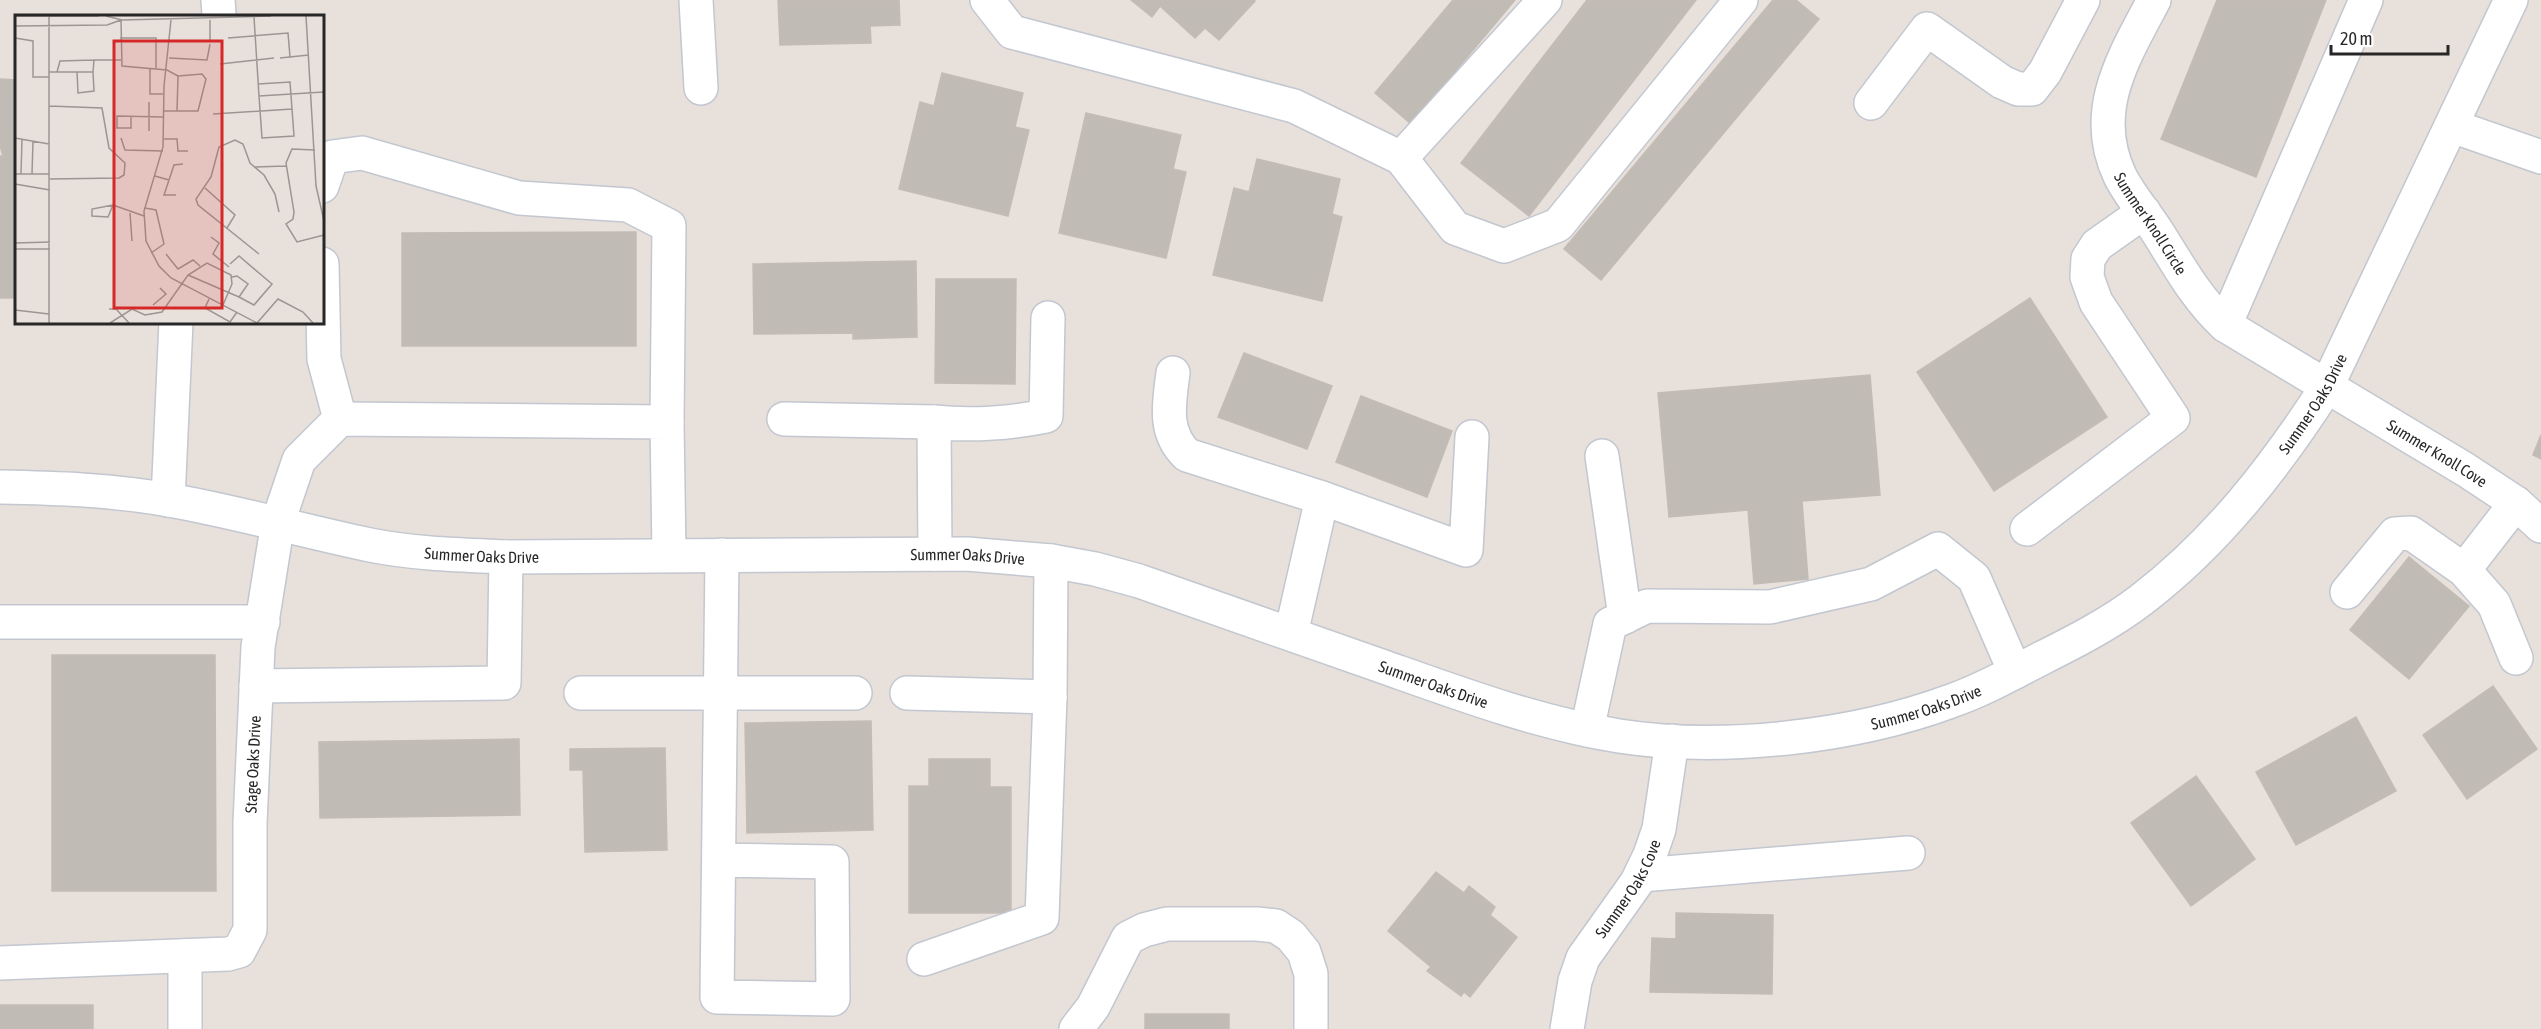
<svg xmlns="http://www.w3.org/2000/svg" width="2541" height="1029" viewBox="0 0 2541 1029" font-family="'Asap Condensed',sans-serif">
<rect width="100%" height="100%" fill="#e8e0db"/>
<g fill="#c1bbb6" stroke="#c3bcb5" stroke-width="1.5">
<path d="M778 0H899L900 25 870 26 871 43 780 45Z"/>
<path d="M1131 0H1254L1255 1 1219 40 1205 28 1195 38 1160 6 1152 17Z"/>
<path d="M1453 0H1515L1411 124 1375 93Z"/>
<path d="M1587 0H1696L1529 216 1461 163Z"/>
<path d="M1773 0H1796L1819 19 1601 280 1564 249Z"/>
<path d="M2217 0H2326L2256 177 2161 139Z"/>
<path d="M942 73 1023 93 1015 127 1029 130 1008 216 899 189 920 102 934 106Z"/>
<path d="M0 79 16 80V298H0V156H3L0 146Z"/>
<path d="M1086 113 1181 135 1173 169 1186 172 1166 258 1059 233Z"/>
<path d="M1257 159 1340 179 1332 214 1342 217 1322 301 1213 275 1234 188 1249 192Z"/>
<path d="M636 232V346H402V233Z"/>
<path d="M916 261 917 337 853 339V333L754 334 753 264Z"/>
<path d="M936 279H1016L1015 384 935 383Z"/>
<path d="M2030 298 2107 417 1994 491 1917 372Z"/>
<path d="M1244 353 1332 386 1307 449 1218 417Z"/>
<path d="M1870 375 1880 495 1802 501 1808 579 1754 584 1748 510 1669 517 1658 393Z"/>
<path d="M1361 396 1452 431 1427 497 1336 462Z"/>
<path d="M2541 435V459L2533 455Z"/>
<path d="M2409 557 2469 606 2409 679 2350 630Z"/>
<path d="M52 655H215L216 891H52Z"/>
<path d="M2493 686 2537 749 2467 799 2423 735Z"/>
<path d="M2356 717 2396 791 2296 845 2256 772Z"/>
<path d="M871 721 873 830 747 833 745 723Z"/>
<path d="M519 739 520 815 320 818 319 742Z"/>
<path d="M665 748 667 850 585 852 583 770H570V749Z"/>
<path d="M929 759H990V787H1011V913H909V786H929Z"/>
<path d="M2196 776 2255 859 2191 906 2131 823Z"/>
<path d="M1436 872 1464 893 1469 886 1495 907 1490 915 1517 937 1470 997 1464 992 1461 996 1427 971 1431 967 1388 931Z"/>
<path d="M1676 913 1773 915 1772 994 1650 992 1652 938 1676 939Z"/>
<rect x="0" y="1005" width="93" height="24"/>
<rect x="1145" y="1014" width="84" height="15"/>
</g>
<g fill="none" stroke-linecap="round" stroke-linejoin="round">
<path stroke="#c1bbb7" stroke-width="33" stroke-dasharray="33 16" stroke-linecap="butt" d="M0 113H16"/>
<g stroke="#c2c7d0" stroke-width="36">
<g id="minor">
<path d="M218 0 219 15"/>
<path d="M696 0 701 88"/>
<path d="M987 0 1012 32 1294 106 1401 158 1455 228 1504 246 1558 225 1741 0"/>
<path id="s1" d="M2154 0C2124 57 2089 111 2120 176 2130 196 2146 214 2158 233 2179 266 2196 298 2225 325L2466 470 2516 503 2541 526"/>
<path d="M1871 103 1927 29 2002 82 2018 89H2032L2045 72 2083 0"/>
<path d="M2452 126 2541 157"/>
<path d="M1401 158 1545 0"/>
<path d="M322 186 332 157 362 153 519 198 628 205 669 226 667 422"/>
<path d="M322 264 324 359 340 419"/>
<path d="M2225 325 2366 0"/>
<path d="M1173 373C1169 404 1163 432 1187 455L1322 498 1291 634"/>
<path d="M784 419 934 422"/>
<path d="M1602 456 1625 617"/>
<path id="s2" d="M0 487C56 488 113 490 169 500 237 512 303 531 370 545 415 554 461 555 506 557L967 554 1051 561 1095 569 1139 581C1221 610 1304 639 1387 668 1463 695 1539 723 1619 736 1722 752 1854 737 1951 701 1983 690 2013 673 2042 658 2076 641 2111 623 2141 600 2217 542 2275 467 2326 388L2511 0"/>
<path d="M1322 498 1466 550 1472 437"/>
<path d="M168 500 176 322"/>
<path d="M2027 529 2173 418 2096 302 2087 277 2088 259 2097 245 2144 212"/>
<path d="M935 554 934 422C971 426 1010 423 1046 416L1048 318"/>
<path d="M2464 570 2516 503"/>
<path d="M2347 592 2395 534 2411 533 2464 570 2494 604 2516 658"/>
<path d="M0 622H263"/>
<path d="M256 686 504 683 506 557"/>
<path d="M581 693H855"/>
<path d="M907 693 1050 697"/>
<path d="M1587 730 1610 624 1647 606 1770 607 1871 584 1938 549 1974 578 2015 672"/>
<path d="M719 860 832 862 833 999 717 997 722 555"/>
<path d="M1641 875 1908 853"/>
<path d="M185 956V1029"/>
<path d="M924 959 1042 918 1050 697 1051 561"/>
<path id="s3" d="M0 963 228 954 239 951 250 930V823L258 647 278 522 299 460 340 419 667 422 669 555"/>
<path d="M1076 1029 1093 1007 1128 938 1144 930 1167 924H1257L1276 926 1291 936 1304 952 1311 974V1029"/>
<path id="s4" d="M1567 1029 1575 981 1583 958 1637 882 1650 855 1659 829 1672 741"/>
</g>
</g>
<use href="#minor" stroke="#fff" stroke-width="33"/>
</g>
<g text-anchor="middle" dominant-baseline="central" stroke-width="4.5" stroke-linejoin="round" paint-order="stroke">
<g font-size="16" fill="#272727" stroke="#fff">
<text stroke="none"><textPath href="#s1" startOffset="244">Summer Knoll Circle</textPath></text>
<text stroke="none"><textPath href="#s2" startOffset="2468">Summer Oaks Drive</textPath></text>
<text stroke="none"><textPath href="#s1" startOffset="618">Summer Knoll Cove</textPath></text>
<text stroke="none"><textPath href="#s2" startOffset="488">Summer Oaks Drive</textPath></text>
<text stroke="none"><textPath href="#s2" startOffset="974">Summer Oaks Drive</textPath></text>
<text stroke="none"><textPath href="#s2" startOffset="1460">Summer Oaks Drive</textPath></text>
<text stroke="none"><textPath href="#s2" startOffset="1964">Summer Oaks Drive</textPath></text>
<text stroke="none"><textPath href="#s3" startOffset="429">Stage Oaks Drive</textPath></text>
<text stroke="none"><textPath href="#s4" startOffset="156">Summer Oaks Cove</textPath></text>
</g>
</g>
<g transform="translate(15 15)">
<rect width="309" height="309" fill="#e8e0db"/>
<path fill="none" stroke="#9b9693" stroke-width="1.5" d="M0 1H84M34 1V308M91 1 107 5 256 1M291 1 301 171 309 206M239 2 244 81 247 123 279 121 275 67 243 69M106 5 107 51 152 55 163 61 162 96H149M156 5 149 71 148 132 129 196 131 226 144 251 156 263 242 308M195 5V25M0 11 92 10 106 5M0 23 18 26V62H34M105 23H141V53M213 23 273 18 275 42M154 43 192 45 195 29M265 43 294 40M205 49 259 43M135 53V79H148M34 57H78L79 45H106M42 57 45 46 79 45M62 57 63 78 79 76 78 57M244 81 309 77M134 87V116M34 91 87 93 94 133 110 148 109 160 104 163 35 164M162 96H183L191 64 187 59 163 61M198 99 277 94M116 101V113H102V101L148 102M0 123 34 129M106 123 110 135 148 136M149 124H162L163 136H173M300 135 277 134 271 148 279 197 278 204 271 209 282 227 309 220M240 152 271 151M0 159H34M6 159 7 124M17 159 18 126M140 161 154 165 159 150 168 149M154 165 149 180H161M0 169 35 175M190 173 220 200 212 213M98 190 93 202 77 201V194ZM98 190 129 201M130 193 141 195 149 229 136 238M115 198 117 226M196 222 204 228 198 239 214 252M0 228 35 227M0 234H35M151 239 163 254 178 245 185 251M244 239 183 190 181 184 196 162 204 132 220 125 228 129 235 148 249 160 260 179 264 197M215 249 224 241 257 269 239 290 224 282M173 260 224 282 233 269 222 261 217 262M194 284 190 293 215 307 222 297M138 290 151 279 145 273M94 294H101L114 308M0 295 34 299M95 308 117 294 130 300 147 297 173 260 192 248 216 260 217 269 208 290M242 308 263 284 288 297 298 308"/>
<path fill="#d62828" fill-opacity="0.15" stroke="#d62828" stroke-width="3" d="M99 26H207V293H99Z"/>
<rect width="309" height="309" fill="none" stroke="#272727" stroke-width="3"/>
</g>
<path d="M2331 45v9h117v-9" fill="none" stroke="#272727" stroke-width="3"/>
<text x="2340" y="45" font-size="18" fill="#272727" stroke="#ffffff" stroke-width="4.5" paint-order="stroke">20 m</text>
</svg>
